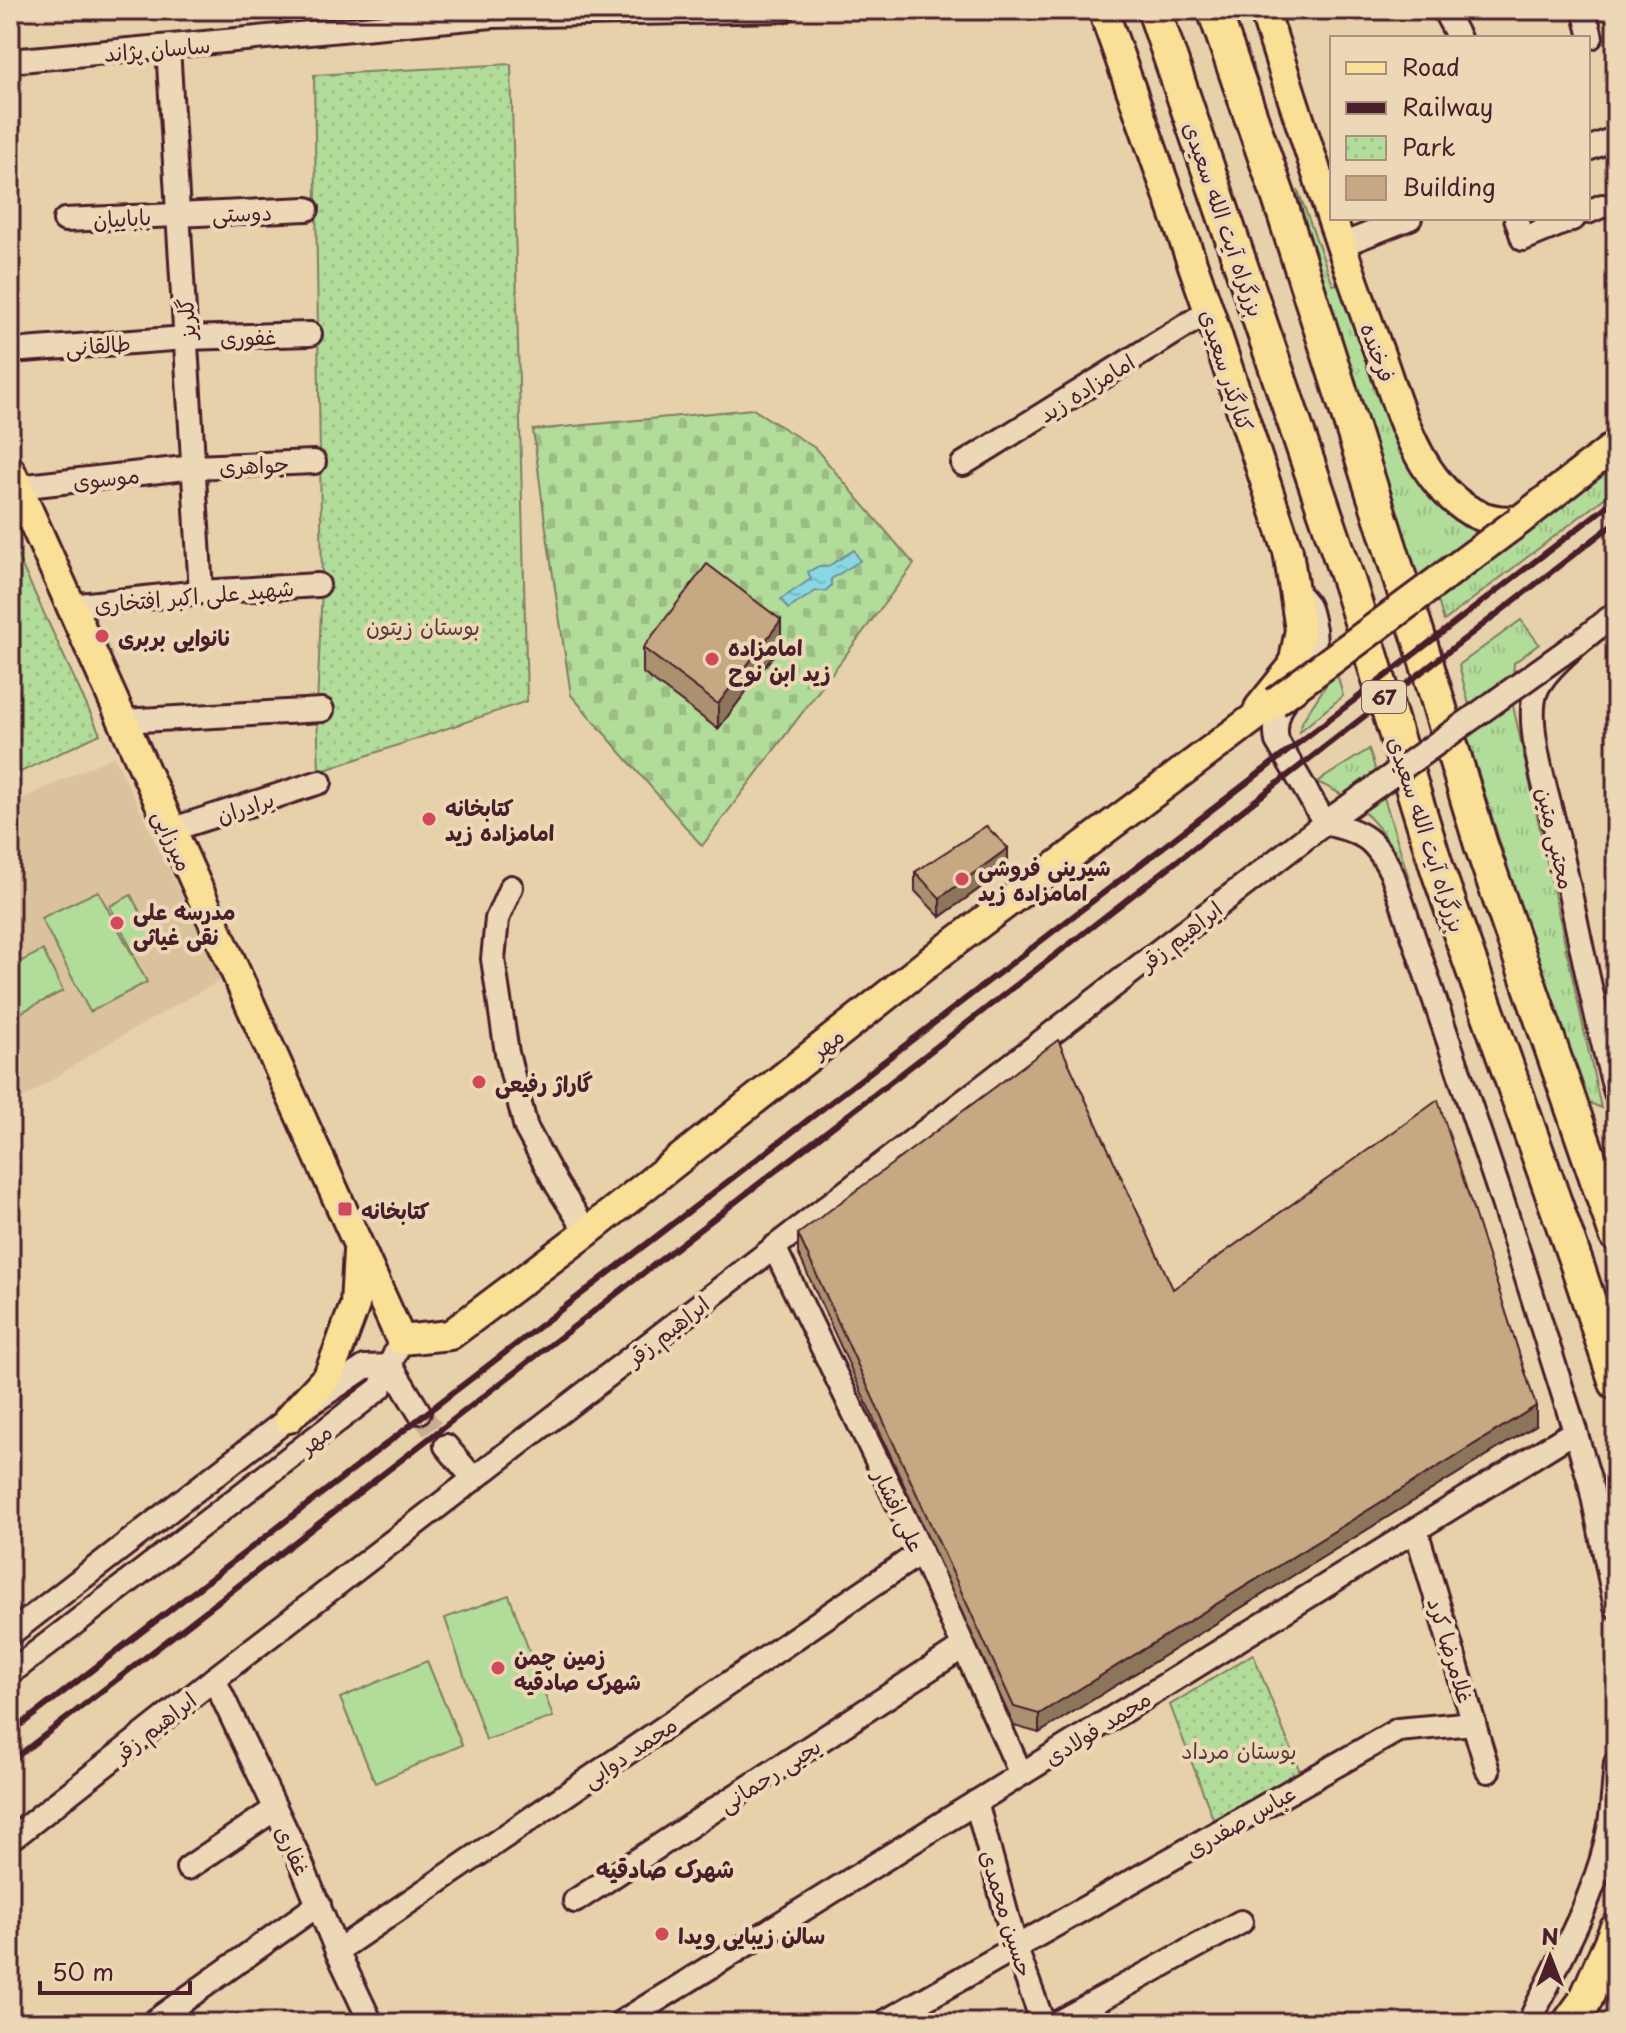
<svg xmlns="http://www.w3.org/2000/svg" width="1626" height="2033" viewBox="0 0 1626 2033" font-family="'Playpen Sans','Playpen Sans Arabic',sans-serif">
<defs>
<pattern id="grass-tufts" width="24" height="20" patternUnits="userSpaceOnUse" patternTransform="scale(2)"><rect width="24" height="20" fill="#b2dc99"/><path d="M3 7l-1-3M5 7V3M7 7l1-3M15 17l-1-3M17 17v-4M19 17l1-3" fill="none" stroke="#9bbc84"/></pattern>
<pattern id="cemetery-stones" width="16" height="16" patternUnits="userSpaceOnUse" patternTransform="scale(2)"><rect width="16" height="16" fill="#b2dc99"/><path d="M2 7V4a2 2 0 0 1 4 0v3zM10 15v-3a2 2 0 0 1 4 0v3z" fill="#9bbc84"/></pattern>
<pattern id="park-dots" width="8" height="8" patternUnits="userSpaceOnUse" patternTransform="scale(2)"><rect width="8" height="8" fill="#b2dc99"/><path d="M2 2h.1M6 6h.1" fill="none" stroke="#9bbc84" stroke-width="1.8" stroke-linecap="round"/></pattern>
<pattern id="water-ripples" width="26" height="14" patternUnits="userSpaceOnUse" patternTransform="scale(2)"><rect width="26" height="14" fill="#88d8e4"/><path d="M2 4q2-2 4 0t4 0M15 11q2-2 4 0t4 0" fill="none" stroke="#77b9c4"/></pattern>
</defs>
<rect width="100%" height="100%" fill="#e7d1ab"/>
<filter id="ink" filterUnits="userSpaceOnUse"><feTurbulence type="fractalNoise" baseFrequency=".0125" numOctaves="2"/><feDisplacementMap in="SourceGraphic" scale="16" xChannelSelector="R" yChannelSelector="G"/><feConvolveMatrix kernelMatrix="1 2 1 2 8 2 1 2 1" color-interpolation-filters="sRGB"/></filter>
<g filter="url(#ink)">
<path fill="#dac29d" d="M114 756 222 979 104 1046 10 1107V804Z"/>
<g fill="url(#grass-tufts)" stroke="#7e7e62" stroke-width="2">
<path d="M1298 190 1333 285 1339 283 1387 417 1435 499 1464 527 1478 529 1490 555 1616 459V489L1444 621 1430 573 1418 577 1318 288Z"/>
<path d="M1521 620 1539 644 1514 663 1512 701 1601 1108 1588 1102 1514 888 1462 720 1472 717 1459 665Z"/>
<path d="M1336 670 1343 696 1299 732 1303 720Z"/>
<path d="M1369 749 1411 885C1387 835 1370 805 1317 782Z"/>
</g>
<path fill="url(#cemetery-stones)" stroke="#7e7e62" stroke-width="2" d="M753 409 815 448 914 564 702 846 571 695 545 522 533 430Z"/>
<g fill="url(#park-dots)" stroke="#7e7e62" stroke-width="2">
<path d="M511 64 527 701 319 772 317 709 322 584 314 75Z"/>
<path d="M10 540 100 734 10 777Z"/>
<path d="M1253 1654 1300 1772 1214 1821 1170 1705Z"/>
</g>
<g fill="#b2dc99" stroke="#7e7e62" stroke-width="2">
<path d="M98 891 147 982 90 1012 41 918Z"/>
<path d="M131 895 156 943 134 954 110 906Z"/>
<path d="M43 950 63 991 12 1017 10 967Z"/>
<path d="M509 1595 553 1717 486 1740 445 1618Z"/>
<path d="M427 1661 462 1745 375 1783 340 1698Z"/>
</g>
<path fill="url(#water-ripples)" stroke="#6f8e9a" stroke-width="2" d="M854 550 860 561 831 579V586L825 591H816L788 609 781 599 811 579 808 572 817 567H827Z"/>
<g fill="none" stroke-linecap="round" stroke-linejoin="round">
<path stroke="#c8ad91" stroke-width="22" stroke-dasharray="22 11" stroke-linecap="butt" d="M419 1412 446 1446"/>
<g stroke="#4a1f2b" stroke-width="28">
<g id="minor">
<path d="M1444 10 1459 38"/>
<path d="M1584 10 1591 37"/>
<path d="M168 47 201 592"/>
<path d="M10 61 492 16 784 10"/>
<path d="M1588 149 1616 138"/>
<path d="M1588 212 1602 206"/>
<path d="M1516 218 1523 239 1574 218"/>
<path d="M65 220 307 209"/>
<path d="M1339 246 1410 218"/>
<path d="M10 351 186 338 310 334"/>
<path d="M963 464 1209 311"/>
<path d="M18 487 194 467 314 462"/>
<path d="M1302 598C1309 605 1310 611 1312 620 1328 679 1267 691 1277 741L1325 823C1364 832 1376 839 1393 876L1503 1203 1575 1431 1590 1482 1616 1607"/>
<path d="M70 606 201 592 318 585"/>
<path d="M1616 613C1594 631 1543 667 1535 694 1525 732 1551 805 1559 843 1578 927 1593 1011 1616 1093"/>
<path d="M122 721 322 710"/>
<path d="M170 830 320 782"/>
<path d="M511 887 497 919 493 959 507 1053 526 1128 557 1185 587 1232"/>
<path d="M774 1247 921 1552 1021 1774"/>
<path d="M391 1366 419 1412"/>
<path d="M446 1446 474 1479"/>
<path d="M1416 1530 1488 1771"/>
<path d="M10 1634 289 1418 365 1367 391 1366"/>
<path d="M10 1673 380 1388 401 1340"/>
<path d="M214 1679 298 1856 337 1951 371 2023"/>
<path d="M976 1802 1016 1949 1043 2023"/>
<path d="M10 1840 214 1679 1325 823 1377 786"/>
<path d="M188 1868 275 1809"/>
<path d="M575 1901 963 1647"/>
<path d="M337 1951 921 1552"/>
<path d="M152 2023 319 1904"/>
<path d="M620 2023 1575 1431"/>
<path d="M883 2023 1398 1730 1474 1723"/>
<path d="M1057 2023 1241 1922"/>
<path d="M1529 2023C1558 1960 1598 1895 1610 1824 1613 1804 1614 1784 1616 1763"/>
</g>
</g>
<g stroke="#4a1f2b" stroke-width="34">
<g id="major">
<path d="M1103 10 1209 311 1288 551 1300 630 1293 666 1259 708"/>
<path d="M1264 10C1301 125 1337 239 1379 352 1396 399 1411 458 1448 494 1468 514 1491 524 1520 520L1616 445"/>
<path d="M10 470 401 1340 450 1335 587 1232 943 951 1275 702"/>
<path d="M289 1418 328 1376 338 1351 355 1305 358 1251"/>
</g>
</g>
<g stroke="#4a1f2b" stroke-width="38">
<g id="highway">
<path d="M1154 10 1350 586 1438 871 1577 1265 1616 1383"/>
<path d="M1214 10 1279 198 1418 635 1481 845 1616 1235"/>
<path d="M1569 2023 1585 2001 1616 1930"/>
</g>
</g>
<use href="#minor" stroke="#ecd8b6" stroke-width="22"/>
<use href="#major" stroke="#fadf96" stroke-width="28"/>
<use href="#highway" stroke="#fadf96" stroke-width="32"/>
<g stroke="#4a1f2b" stroke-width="6">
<path d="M10 1733 1616 499"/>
<path d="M10 1762 1616 522"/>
</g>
<g stroke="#4a1f2b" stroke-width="28" stroke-linecap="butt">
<path id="minor-bridge" d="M1377 786 1576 644"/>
</g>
<g stroke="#4a1f2b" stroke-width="34" stroke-linecap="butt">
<path id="major-bridge" d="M1275 702 1520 520"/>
</g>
<use href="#minor-bridge" stroke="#ecd8b6" stroke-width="22"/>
<use href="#major-bridge" stroke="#fadf96" stroke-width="28"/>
</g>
<g fill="#aa9170" stroke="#4a1f2b" stroke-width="2">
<path d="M781 645 718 729 643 673V648Z"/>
<path d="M1008 868 940 917 915 891V872Z"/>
<path d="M798 1234 1173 1289 1536 1425 1039 1733 1014 1726 798 1253Z"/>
</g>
<g fill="#8b765b" stroke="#4a1f2b" stroke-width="2">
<path d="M781 620V645L718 729V704Z"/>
<path d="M1008 848V868L940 917V898Z"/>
<path d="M1536 1406V1425L1039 1733V1714Z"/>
</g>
<g fill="#c6a982" stroke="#4a1f2b" stroke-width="2">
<path d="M707 564 781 620 718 704 643 648Z"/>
<path d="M986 826 1008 848 940 898 915 872Z"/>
<path d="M1058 1040 1173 1289 1438 1100 1536 1406 1039 1714 1014 1707 798 1234Z"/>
</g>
</g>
<g fill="#d1495b" stroke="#ecd8b6" stroke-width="3">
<circle cx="102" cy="636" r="8"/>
<circle cx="712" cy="659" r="8"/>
<circle cx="429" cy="819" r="8"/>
<circle cx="962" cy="879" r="8"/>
<circle cx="117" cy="923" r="8"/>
<circle cx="479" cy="1082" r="8"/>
<rect x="337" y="1201" width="16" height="16" rx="4"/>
<circle cx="498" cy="1668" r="8"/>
<circle cx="662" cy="1934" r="8"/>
</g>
<g text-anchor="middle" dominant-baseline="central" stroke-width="8" stroke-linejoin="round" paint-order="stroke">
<rect fill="#ecd8b6" stroke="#7b5655" stroke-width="2" x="1362" y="681" width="44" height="32" rx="6"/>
<g font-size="20" font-weight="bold" fill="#4a1f2b">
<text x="1384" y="697">67</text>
</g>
<g font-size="22" fill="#4a1f2b" stroke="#ecd8b6">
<text transform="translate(157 48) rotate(-5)">ساسان پژاند</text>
<text transform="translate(242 212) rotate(-2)">دوستی</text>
<text transform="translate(122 217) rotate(-3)">باباییان</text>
<text transform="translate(1225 219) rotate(71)">بزرگراه آیت الله سعیدی</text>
<text transform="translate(185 319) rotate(-94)">گلریز</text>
<text transform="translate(248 336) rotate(-2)">غفوری</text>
<text transform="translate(98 344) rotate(-4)">طالقانی</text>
<text transform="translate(1379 352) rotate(70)">فرخنده</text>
<text transform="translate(1228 370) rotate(72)">کنارگذر سعیدی</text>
<text transform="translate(1086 387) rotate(-32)">امامزاده زید</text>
<text transform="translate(254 464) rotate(-3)">جواهری</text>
<text transform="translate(106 477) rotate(-6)">موسوی</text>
<text transform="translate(194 595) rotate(-5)">شهید علی اکبر افتخاری</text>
<text transform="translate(245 806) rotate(-18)">برادران</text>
<text transform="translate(1428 834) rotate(72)">بزرگراه آیت الله سعیدی</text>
<text transform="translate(1557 838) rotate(77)">مجتبی متین</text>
<text transform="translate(174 840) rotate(66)">میرزایی</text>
<text transform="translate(1180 935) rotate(-38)">ابراهیم زقر</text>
<text transform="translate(827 1042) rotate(-38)">مهر</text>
<text transform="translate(667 1330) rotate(-38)">ابراهیم زقر</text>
<text transform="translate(315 1438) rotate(-38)">مهر</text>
<text transform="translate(900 1510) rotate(64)">علی افشار</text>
<text transform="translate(1452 1650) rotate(73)">غلامرضا کرد</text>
<text transform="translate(154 1726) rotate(-38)">ابراهیم زقر</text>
<text transform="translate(1097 1727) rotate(-32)">محمد فولادی</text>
<text transform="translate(629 1751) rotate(-34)">محمد دوابی</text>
<text transform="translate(769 1774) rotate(-33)">یحیی رحمانی</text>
<text transform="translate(1240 1820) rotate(-30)">عباس صفدری</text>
<text transform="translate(294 1850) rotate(65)">غفاری</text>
<text transform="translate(1008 1913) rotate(73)">حسین محمدی</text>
</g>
<g font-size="22" fill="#5a3b3c" stroke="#ecd8b6">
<text x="423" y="625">بوستان زیتون</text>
<text x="1239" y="1749">بوستان مرداد</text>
</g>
<g font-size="22" font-weight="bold" fill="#4a1f2b" stroke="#ecd8b6" text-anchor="start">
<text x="118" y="636">نانوایی بربری</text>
<text x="728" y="646">امامزاده<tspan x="728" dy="25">زید ابن نوح</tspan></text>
<text x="445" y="806">کتابخانه<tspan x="445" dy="25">امامزاده زید</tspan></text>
<text x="978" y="866">شیرینی فروشی<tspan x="978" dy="25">امامزاده زید</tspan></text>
<text x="133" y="910">مدرسه علی<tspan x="133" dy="25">نقی غیاثی</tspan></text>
<text x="495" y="1082">گاراژ رفیعی</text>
<text x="361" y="1209">کتابخانه</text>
<text x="514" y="1655">زمین چمن<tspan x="514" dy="25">شهرک صادقیه</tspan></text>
<text x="678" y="1934">سالن زیبایی ویدا</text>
</g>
<g font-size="24" font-weight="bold" fill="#4a1f2b" stroke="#ecd8b6">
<text x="665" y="1868">شهرک صادقیه</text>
</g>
</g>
<rect width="1626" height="2033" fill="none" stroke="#ecd8b6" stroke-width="40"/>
<rect x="20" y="20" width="1586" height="1993" fill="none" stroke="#4a1f2b" stroke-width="3" filter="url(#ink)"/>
<rect x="1330" y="36" width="260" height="184" fill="#ecd8b6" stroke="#ab8e7e" stroke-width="2"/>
<rect x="1346" y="62" width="40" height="12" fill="#fadf96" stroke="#ab8e7e" stroke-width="2"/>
<text x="1402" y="76" font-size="24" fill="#4a1f2b">Road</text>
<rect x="1346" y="102" width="40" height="12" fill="#4a1f2b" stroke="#ab8e7e" stroke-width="2"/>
<text x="1402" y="116" font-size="24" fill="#4a1f2b">Railway</text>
<rect x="1346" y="136" width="40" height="24" fill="url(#park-dots)" stroke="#ab8e7e" stroke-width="2"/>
<text x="1402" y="156" font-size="24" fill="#4a1f2b">Park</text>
<rect x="1346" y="176" width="40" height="24" fill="#c6a982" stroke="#ab8e7e" stroke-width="2"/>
<text x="1402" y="196" font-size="24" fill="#4a1f2b">Building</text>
<g transform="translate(1550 1957)" stroke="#ecd8b6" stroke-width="6" paint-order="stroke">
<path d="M0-6L14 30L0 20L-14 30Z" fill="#4a1f2b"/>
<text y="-12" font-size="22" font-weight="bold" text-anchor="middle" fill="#4a1f2b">N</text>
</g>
<path d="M40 1981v12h150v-12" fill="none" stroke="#4a1f2b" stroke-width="4"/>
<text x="52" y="1981" font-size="24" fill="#4a1f2b" stroke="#ecd8b6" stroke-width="6" paint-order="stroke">50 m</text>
</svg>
